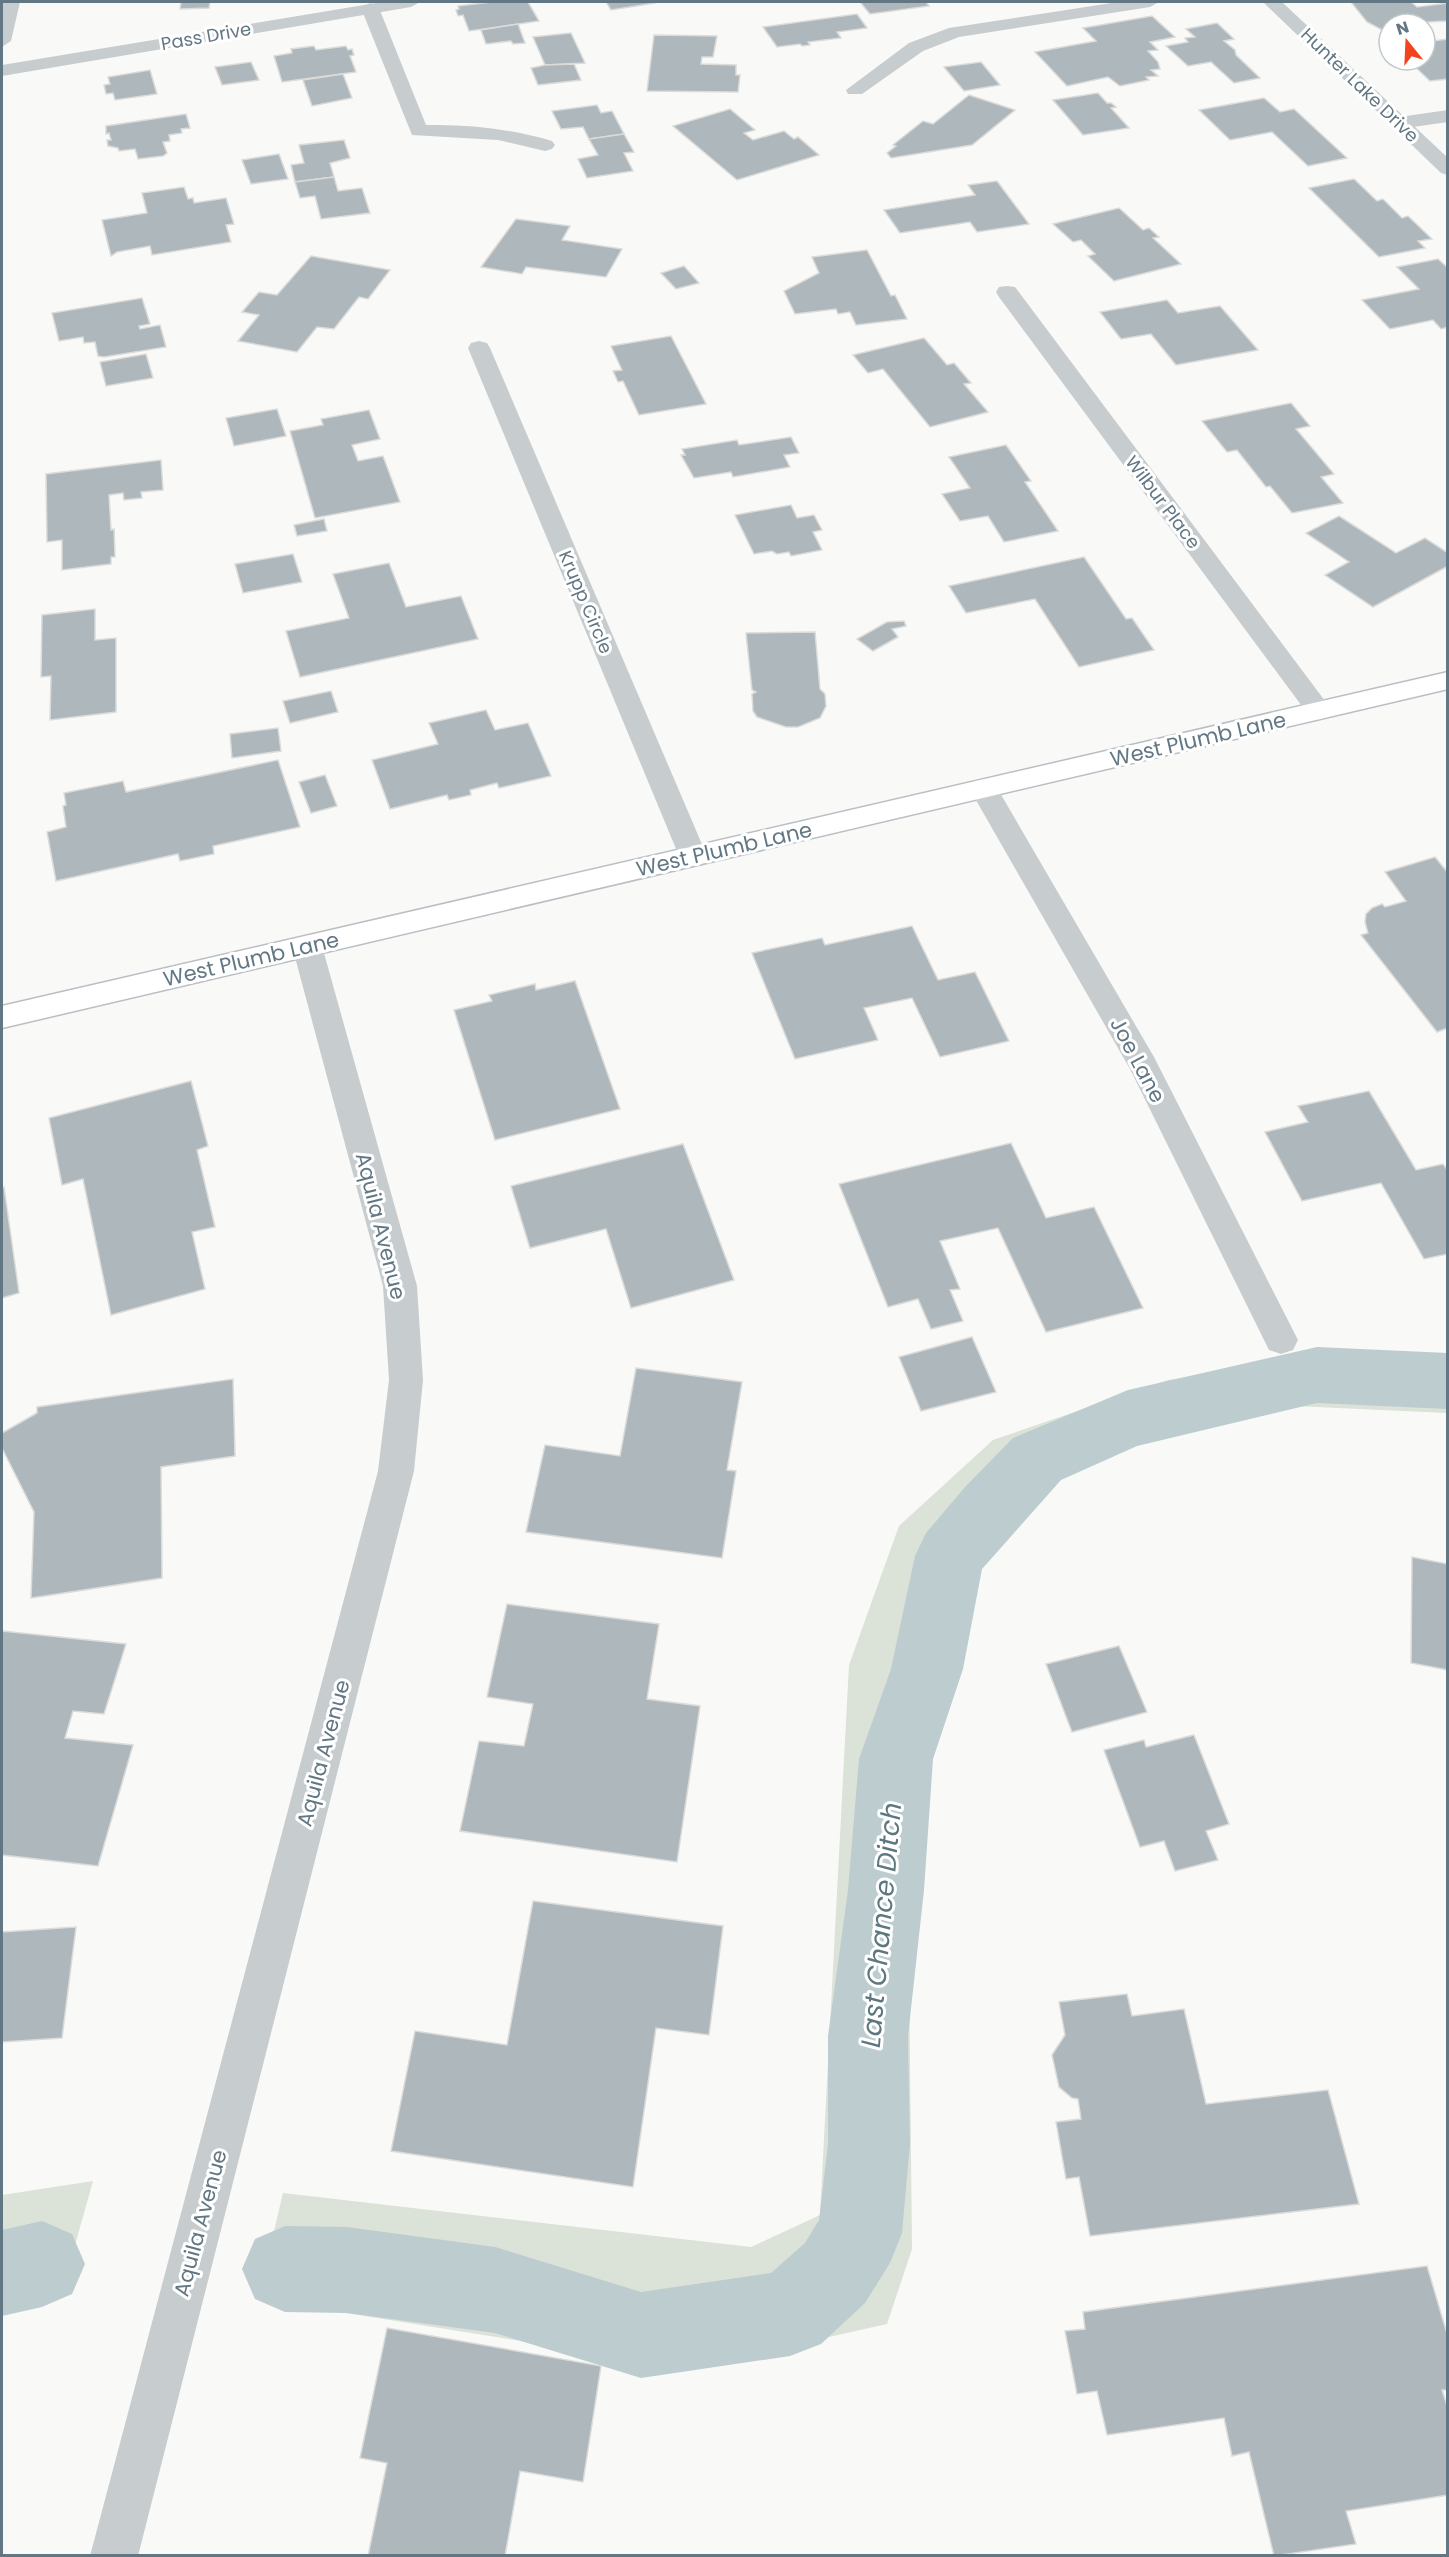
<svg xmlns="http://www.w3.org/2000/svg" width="1449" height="2557" viewBox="0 0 1449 2557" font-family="Poppins,sans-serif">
<rect width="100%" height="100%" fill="#f9f9f7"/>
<g fill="#dbe2d7">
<path d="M1326 1355 1447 1370V1413L1294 1406 1169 1424 1051 1470 959 1567 925 1698 908 1881 912 2249 887 2324 690 2368 258 2299 283 2193 751 2247 820 2215 849 1665 899 1526 993 1440 1168 1380Z"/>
<path d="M93 2181 64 2284 2 2296V2195Z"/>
</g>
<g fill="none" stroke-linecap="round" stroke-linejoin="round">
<g fill="#bdcccf" fill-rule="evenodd">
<path d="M1317 1347 1448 1353V1409L1317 1403 1137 1446 1061 1480 982 1569 963 1669 933 1759 924 1890 908 2036 910 2144 902 2233 890 2263 865 2303 821 2344 790 2356 641 2378 495 2333 347 2313 285 2312 255 2299 242 2269 255 2239 285 2226 347 2227 495 2247 641 2292 771 2273 805 2243 819 2220 828 2144V2036L848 1890 859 1759 891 1669 915 1556 926 1533 966 1486 1013 1438 1128 1390Z"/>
<path d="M42 2221 72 2234 85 2264 72 2294 42 2307 2 2316V2230Z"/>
</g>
</g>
<g fill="#adb7bc" stroke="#dbdbd9" stroke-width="1.5">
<path d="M181 2H210L209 8 180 9Z"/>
<path d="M492 2H528L539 21 469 31 463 15 458 16 456 10 459 9 458 6Z"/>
<path d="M606 2H654L655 3 611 10Z"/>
<path d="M860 2H926L929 6 870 14Z"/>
<path d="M1351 2H1411L1417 7 1448 3V21L1389 24V32H1386L1367 22Z"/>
<path d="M857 14 867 28 837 32 841 38 808 42 810 45 802 46 800 44 777 47 763 27Z"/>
<path d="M1152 16 1175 37 1150 42 1158 50 1148 51 1158 62 1160 69 1151 70 1158 76 1146 77 1149 80 1120 86 1108 77 1067 86 1035 52 1096 41 1083 28Z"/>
<path d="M1217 23 1234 39 1224 41 1235 50 1236 55 1260 78 1234 83 1211 62 1188 66 1166 46 1188 42 1185 38 1195 37 1186 29Z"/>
<path d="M518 24 525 43 513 44 511 41 486 44 481 30Z"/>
<path d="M571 33 585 63 545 65 533 37Z"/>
<path d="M654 35 717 36 713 57H702L701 64 736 65V75H740L738 92 647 91Z"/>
<path d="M1448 39V79L1430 81 1408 60H1425V42Z"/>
<path d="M314 46 316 50 346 46 348 50 352 49 354 55 350 56 356 72 282 82 274 56 292 53 291 49Z"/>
<path d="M251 62 259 80 222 85 215 67Z"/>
<path d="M981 62 1000 85 964 91 944 67Z"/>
<path d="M574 64 581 80 538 85 531 68 545 65Z"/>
<path d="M150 70 157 94 115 100 113 93 106 94 104 85 110 84 108 77Z"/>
<path d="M343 74 352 98 312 106 303 80Z"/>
<path d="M1098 93 1107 103H1111L1116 107 1111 108 1129 128 1083 135 1053 100Z"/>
<path d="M969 95 1015 110 972 145 891 158 887 153 896 146 893 145 923 121 933 124Z"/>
<path d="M1264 98 1280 112 1294 109 1347 158 1308 166 1272 132 1230 140 1199 110Z"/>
<path d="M597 105 601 113 612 111 624 134 589 139 583 127 561 129 552 111Z"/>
<path d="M730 109 755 130 744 133 753 140 784 131 794 139 798 137 819 155 737 180 673 126Z"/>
<path d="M186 114 190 128 181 129 182 133 169 135 170 141 163 142 167 153 163 156 138 159 135 149 119 151 118 148 108 146 107 140H111L109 133 106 134V126Z"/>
<path d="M624 134 634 152 624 153 633 171 587 178 578 159 598 155 589 139Z"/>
<path d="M344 140 350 158 330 163 334 177 295 182 291 165 304 163 299 145Z"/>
<path d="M279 154 288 179 251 184 242 160Z"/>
<path d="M334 177 338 191 362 188 370 213 321 219 315 196 300 198 295 182Z"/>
<path d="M1354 179 1377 201 1383 199 1402 218 1408 216 1432 239 1418 241 1425 248 1379 257 1309 188Z"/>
<path d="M997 181 1029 224 977 232 970 222 900 233 884 210 975 195 968 185Z"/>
<path d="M184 187 188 199 193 198 194 203 226 198 234 224 226 225 231 242 152 255 150 246 117 252 111 256 102 220 147 213 142 193Z"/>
<path d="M1119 208 1143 230 1149 228 1159 237 1153 238 1181 264 1114 281 1088 256 1095 254 1081 240 1073 242 1053 224Z"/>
<path d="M516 219 570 226 562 240 622 249 606 277 526 267 522 274 481 267Z"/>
<path d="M867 250 891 296 895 295 907 319 856 325 850 312 838 314 836 309 795 314 784 291 819 273 812 257Z"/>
<path d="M311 256 390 270 368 299 359 297 334 329 317 327 297 352 238 341 259 315 242 312 259 292 277 295Z"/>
<path d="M1438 259 1448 268V327L1441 329 1433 320 1390 329 1362 300 1419 289 1397 267Z"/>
<path d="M684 266 699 283 676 289 661 273Z"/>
<path d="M142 298 150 324 139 326 140 329 160 325 166 347 104 357 98 356 95 342 84 343 83 337 59 341 52 313Z"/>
<path d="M1167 300 1178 313 1220 306 1258 350 1176 365 1151 334 1121 339 1100 312Z"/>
<path d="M671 336 706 404 639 415 623 381 618 382 613 371 622 370 611 346Z"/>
<path d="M924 338 947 365 954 363 971 383 964 384 988 412 930 427 883 369 868 373 853 355Z"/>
<path d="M146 354 153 378 106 386 100 362Z"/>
<path d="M1291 403 1310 426 1296 429 1334 474 1321 477 1343 503 1292 513 1270 486 1266 487 1237 450 1227 452 1202 421Z"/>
<path d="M277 409 286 436 234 446 226 418Z"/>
<path d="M369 410 380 439 352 445 358 461 383 456 400 502 315 518 290 431 323 425 321 419Z"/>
<path d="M791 437 799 453 784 455 790 467 733 477 731 472 694 478 681 455H685L682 449 737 440 739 445Z"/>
<path d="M1006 445 1031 481 1025 482 1058 531 1004 542 988 516 960 521 942 494 970 488 949 457Z"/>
<path d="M161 460 163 490 141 492 142 498 124 500 123 493 109 495 111 530 114 529 115 557H111V564L62 570V540L47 542 46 474Z"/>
<path d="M791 505 797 518 814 515 822 530 813 532 822 550 791 556 789 552 777 554 772 551 754 554 735 515Z"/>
<path d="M1339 516 1396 553 1425 538 1448 553V566L1373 607 1325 575 1349 562 1306 533Z"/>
<path d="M324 519 327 531 297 536 294 525Z"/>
<path d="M293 554 302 582 243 593 235 564Z"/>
<path d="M1084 557 1126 619 1132 618 1154 650 1079 667 1035 599 966 613 949 586Z"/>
<path d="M389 563 406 607 461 596 478 639 300 677 286 631 349 618 333 574Z"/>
<path d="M95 609V640L116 638V712L50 720 51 676 41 677 42 615Z"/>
<path d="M904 621 906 626 892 629 898 637 873 651 857 639 887 622Z"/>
<path d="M815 632 820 689 825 694 826 706 820 718 798 727H786L757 717 753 711 752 694 756 692 752 690 746 633Z"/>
<path d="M331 691 338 712 290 723 283 701Z"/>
<path d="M486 710 495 730 528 723 551 776 499 788 497 783 470 790 471 795 449 800 447 795 390 809 372 760 438 744 429 723Z"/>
<path d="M278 728 281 751 232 758 230 734Z"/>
<path d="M278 760 300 827 213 846 214 854 180 861 178 854 56 881 47 832 66 827 63 806 66 805 64 793 123 781 126 792Z"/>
<path d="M325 775 337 806 311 813 299 782Z"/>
<path d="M1435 857 1448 873V1028L1437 1032 1361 935 1368 933 1365 922 1366 914 1372 908 1382 904 1385 907 1406 901 1385 872Z"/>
<path d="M912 926 938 980 975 972 1009 1041 940 1057 912 998 864 1008 878 1040 795 1059 752 953 822 938 825 945Z"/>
<path d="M575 981 620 1109 495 1140 454 1010 492 1001 489 995 535 984 536 990Z"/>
<path d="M191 1081 208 1146 197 1150 215 1227 192 1232 205 1289 111 1315 83 1179 62 1185 49 1118Z"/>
<path d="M1369 1091 1416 1170 1443 1164 1448 1171V1254L1424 1259 1381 1183 1302 1201 1265 1132 1308 1122 1298 1106Z"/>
<path d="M1011 1143 1046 1218 1094 1207 1143 1308 1046 1332 998 1228 940 1241 960 1289 950 1290 963 1321 931 1329 918 1299 888 1307 839 1184Z"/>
<path d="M683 1144 734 1280 631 1308 606 1229 530 1248 511 1186Z"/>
<path d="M4 1187 19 1293 2 1298V1188Z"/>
<path d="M972 1337 996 1392 921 1411 899 1357Z"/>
<path d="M636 1368 742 1382 727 1470 736 1471 722 1558 526 1532 545 1445 620 1456Z"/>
<path d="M233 1379 235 1456 161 1467 162 1578 31 1598 34 1512 2 1448V1433L37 1413V1407Z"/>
<path d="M1412 1557 1448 1564V1670L1411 1663Z"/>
<path d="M507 1604 659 1624 647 1699 700 1706 677 1862 460 1831 479 1741 524 1746 533 1704 487 1697Z"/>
<path d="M2 1631 126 1644 104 1714 73 1711 65 1738 133 1745 98 1866 2 1855Z"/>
<path d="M1119 1646 1147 1712 1072 1732 1046 1664Z"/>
<path d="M1194 1735 1229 1824 1206 1831 1218 1860 1175 1871 1164 1841 1140 1847 1104 1750 1144 1740 1146 1747Z"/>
<path d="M533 1901 723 1926 709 2035 656 2028 633 2187 391 2151 415 2031 507 2045Z"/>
<path d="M76 1927 62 2038 2 2042V1932Z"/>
<path d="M1127 1994 1132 2016 1184 2009 1206 2104 1328 2090 1359 2204 1090 2236 1079 2177 1066 2179 1056 2122 1081 2119 1078 2099 1072 2098 1059 2087 1052 2055 1065 2035 1059 2002Z"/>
<path d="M1427 2266 1448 2337V2390H1442L1448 2409V2495L1346 2511 1356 2544 1274 2556 1249 2452 1232 2456 1224 2418 1107 2435 1097 2391 1077 2394 1065 2331 1085 2329 1083 2312Z"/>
<path d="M387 2328 601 2366 583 2482 520 2471 505 2556H368L387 2463 360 2458Z"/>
</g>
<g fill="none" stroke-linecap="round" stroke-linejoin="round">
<g stroke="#b9bfc3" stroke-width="3">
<path id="secondary" d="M1448 672V689L2 1028V1006Z"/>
</g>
<g fill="#c7cccf" fill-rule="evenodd">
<path d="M370 3 379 8 426 125C470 124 510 129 552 141L555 145 552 149 545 151 498 140 412 135 361 8Z"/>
<path d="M983 779 993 781 1154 1057 1298 1340 1293 1350 1281 1354 1269 1350 1130 1069 969 788 973 781Z"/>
</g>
<g fill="#c7cccf" fill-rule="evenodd">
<path d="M2 2H20L11 41 2 47Z"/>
<path d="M382 2H420L411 7 2 76V65Z"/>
<path d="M1118 2H1159L1150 7 959 37 923 51 862 94H848L846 90 909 43 949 28Z"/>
<path d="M1448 110V122L1399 129 1389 123 1399 117Z"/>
<path d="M1007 286 1015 287 1328 705 1332 711 1328 717 1319 720 1310 717 999 297 996 292 999 287Z"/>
<path d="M479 341 487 343 490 348 707 856 703 863 693 866 683 863 679 856 468 348 471 343Z"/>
<path d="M307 935 317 938 322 946 417 1286 423 1380 414 1471 138 2556H90L378 1471 389 1380 383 1286 292 946 297 938Z"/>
</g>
<path fill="#c7cccf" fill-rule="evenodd" d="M1263 2H1282L1448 158V175L1441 173Z"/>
<use href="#secondary" fill="#fff" fill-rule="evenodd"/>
</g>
<g text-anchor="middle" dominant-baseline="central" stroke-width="6" stroke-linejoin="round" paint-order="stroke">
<g font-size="18" fill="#627784" stroke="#fff">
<text transform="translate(206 36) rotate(-10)">Pass Drive</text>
<text transform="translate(1360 85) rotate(44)">Hunter Lake Drive</text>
<text transform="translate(1163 502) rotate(53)">Wilbur Place</text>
<text transform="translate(586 602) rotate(67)">Krupp Circle</text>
</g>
<g font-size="21" fill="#627784" stroke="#fff">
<text transform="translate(1198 739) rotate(-13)">West Plumb Lane</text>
<text transform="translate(724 849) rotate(-13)">West Plumb Lane</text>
<text transform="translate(251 959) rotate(-13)">West Plumb Lane</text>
<text transform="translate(1138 1060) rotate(62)">Joe Lane</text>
<text transform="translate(381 1226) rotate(76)">Aquila Avenue</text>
<text transform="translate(323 1753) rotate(-75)">Aquila Avenue</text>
<text transform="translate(200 2223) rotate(-75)">Aquila Avenue</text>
</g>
<g font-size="27" font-style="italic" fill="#5d777e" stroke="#fff">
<text transform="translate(881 1925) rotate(-85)">Last Chance Ditch</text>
</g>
</g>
<rect width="1449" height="2557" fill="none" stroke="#627784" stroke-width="6"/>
<g transform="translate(1407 42) rotate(342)"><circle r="28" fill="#ffffff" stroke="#c0c9ce" stroke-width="1.5"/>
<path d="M0-4.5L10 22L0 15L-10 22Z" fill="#f2421e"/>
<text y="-9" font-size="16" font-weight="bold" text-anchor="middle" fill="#627784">N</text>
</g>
</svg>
